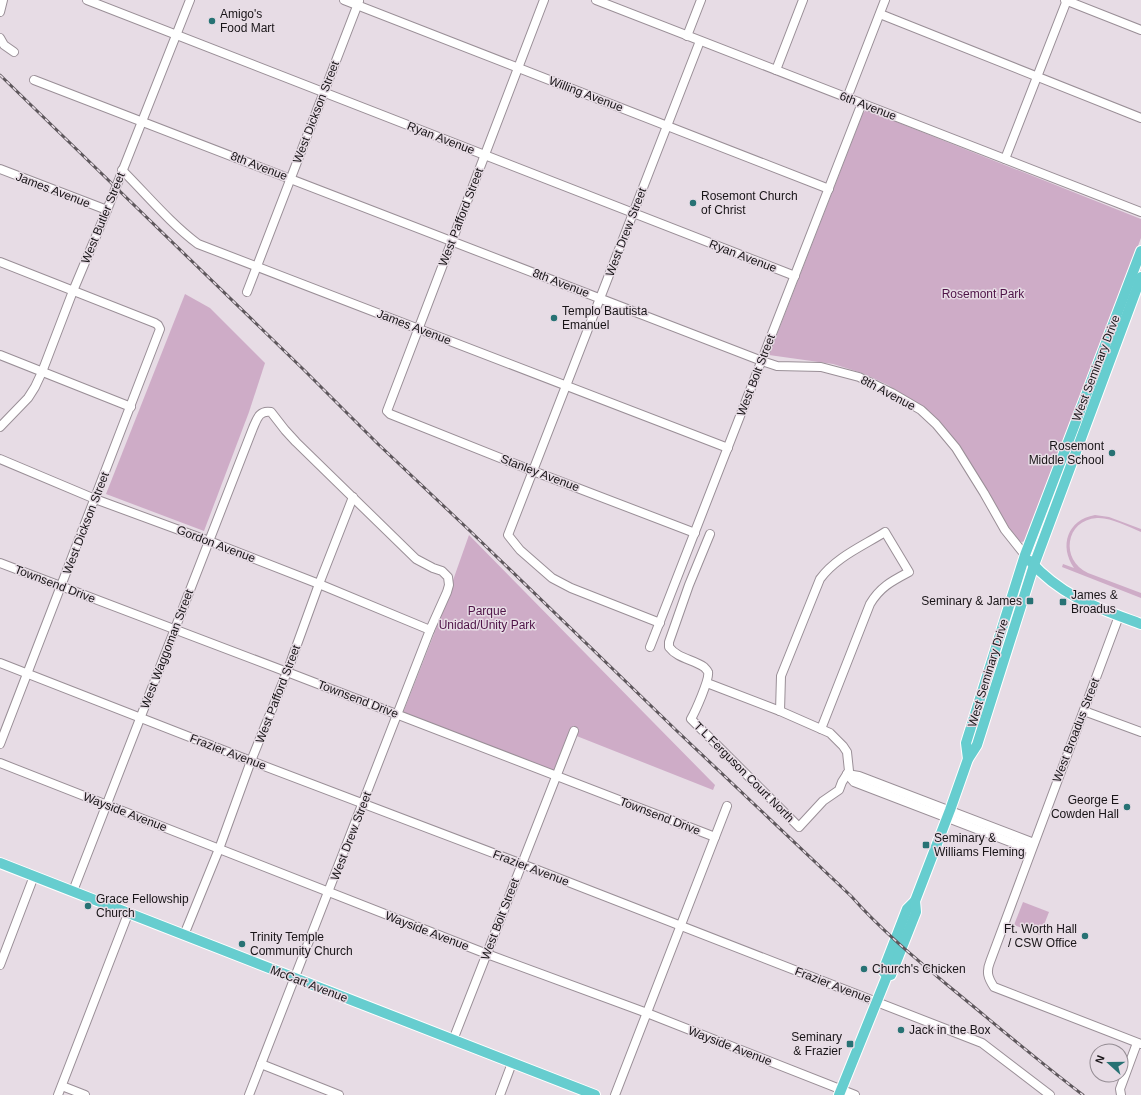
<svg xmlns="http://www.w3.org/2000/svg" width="1141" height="1095" viewBox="0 0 1141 1095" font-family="Arial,sans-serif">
<rect width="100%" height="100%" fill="#e7dce5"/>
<g fill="#ceacc7">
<path d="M865 111H869L1141 219V238L1027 540 1022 542 1019 541 1016 539 957 442 917 403 888 385 862 373 833 364 769 355 863 113Z"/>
<path d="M185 294 210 308 265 363 249 412 204 531 106 494Z"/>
<path d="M1095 515 1109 517 1141 529V532C1129 527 1110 517 1097 518 1065 520 1060 560 1088 573L1141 593V598L1062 567 1063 564 1074 568C1059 546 1067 520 1095 515Z"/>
<path d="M469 535 715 785 713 790 569 733 553 772 403 713 434 634Z"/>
<path d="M1023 902 1049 912 1040 935 1014 925Z"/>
</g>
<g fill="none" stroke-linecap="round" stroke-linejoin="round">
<g stroke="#9a8f97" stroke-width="10">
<g id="minor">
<path d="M87 0 795 276"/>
<path d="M344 0 829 189"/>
<path d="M544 0 387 411 390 414 533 471 695 533"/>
<path d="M596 0 1141 212"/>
<path d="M1065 0 1141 30"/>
<path d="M0 12 3 0"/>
<path d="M880 14 1141 118"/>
<path d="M687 36 701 0"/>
<path d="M0 38 4 45 14 52"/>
<path d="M776 70 803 0"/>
<path d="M34 80 762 361 777 366 821 367 859 377 892 393 921 410 936 424 956 448 984 493 1005 530 1025 555"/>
<path d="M847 98 885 0"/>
<path d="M1005 159 1067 0"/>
<path d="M0 169 107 210"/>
<path d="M122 170C147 195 170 223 198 244L728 448"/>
<path d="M0 262 155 323 158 325 160 329 0 744"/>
<path d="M247 292 359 1"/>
<path d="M0 355 131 407"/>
<path d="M0 427 28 398 35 387 42 372 73 291 107 210 190 0"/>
<path d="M0 459 95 499 209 541 319 584 430 630"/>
<path d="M0 563 287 672 715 837"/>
<path d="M1119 616 990 962C986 972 988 978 994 987L1141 1044"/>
<path d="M660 623 571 588 552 578 520 550 508 535 700 41"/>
<path d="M650 647 862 103"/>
<path d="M0 663 251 761 522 864 982 1043 1050 1095"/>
<path d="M707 683 780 711 830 733 843 746 847 752 849 771 842 782 839 790 823 801 799 827 691 719C695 712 710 679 708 672 708 671 705 668 704 667 693 659 678 659 669 647V642L689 585 710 534"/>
<path d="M780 711 781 676 820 579C836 557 863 546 885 532L909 572C892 581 880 587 870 604L821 729"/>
<path d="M1084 711 1141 732"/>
<path d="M0 763 487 954 647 1013 855 1095"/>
<path d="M847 774 854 782 1031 850"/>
<path d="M847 774 859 776 1034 843"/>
<path d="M73 891 253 428C257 419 259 410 271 412L285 430 296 442 416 559 433 568 442 571 448 577 449 585 447 592 430 630 249 1095"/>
<path d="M184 935 219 849 251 761 287 672 319 584 353 497"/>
<path d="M0 965 34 876"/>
<path d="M453 1040 574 731"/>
<path d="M261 1064 339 1095"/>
<path d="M62 1086 85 1095"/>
<path d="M58 1095 128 914"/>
<path d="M500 1095 512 1063"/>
<path d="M615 1095 727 806"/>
<path d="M1121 1095 1120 1089 1137 1043"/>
</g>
</g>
<g stroke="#fff" stroke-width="12">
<g id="major">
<path d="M1030 561C1062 597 1098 608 1141 624"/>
<path d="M968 759 966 743 1025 555 1141 251"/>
<path d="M0 863 595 1095"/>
<path d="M887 976 883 971 907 909 915 901 950 810 968 759 977 745 1034 565 1141 277"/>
<path d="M839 1095 887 976 891 975 916 912 915 901"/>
</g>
</g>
<use href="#minor" stroke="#fff" stroke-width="8"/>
<use href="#major" stroke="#66cdcf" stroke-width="10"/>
<g stroke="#5e575c" stroke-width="3">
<path id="rail" d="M0 75 304 370 378 444 469 530 678 732 851 896C881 930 916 959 951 988 995 1024 1038 1061 1083 1095"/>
</g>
<use href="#rail" stroke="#e7dce5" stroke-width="1.5" stroke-dasharray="4.5" stroke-linecap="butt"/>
</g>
<g fill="#277274" stroke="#e7dce5" stroke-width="1.5">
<circle cx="212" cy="21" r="4"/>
<circle cx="693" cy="203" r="4"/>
<circle cx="554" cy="318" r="4"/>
<circle cx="1112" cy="453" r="4"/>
<rect x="1026" y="597" width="8" height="8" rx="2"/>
<rect x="1059" y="598" width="8" height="8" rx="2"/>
<circle cx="1127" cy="807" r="4"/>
<rect x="922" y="841" width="8" height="8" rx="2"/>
<circle cx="88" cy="906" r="4"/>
<circle cx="1085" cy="936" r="4"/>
<circle cx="242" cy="944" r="4"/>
<circle cx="864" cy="969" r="4"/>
<circle cx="901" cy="1030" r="4"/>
<rect x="846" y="1040" width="8" height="8" rx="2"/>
</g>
<g text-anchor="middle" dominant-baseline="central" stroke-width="3" stroke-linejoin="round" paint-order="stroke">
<g font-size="12" fill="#181417" stroke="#e7dce5" text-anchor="start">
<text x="220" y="14">Amigo's<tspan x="220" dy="14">Food Mart</tspan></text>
<text x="701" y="196">Rosemont Church<tspan x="701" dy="14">of Christ</tspan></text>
<text x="562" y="311">Templo Bautista<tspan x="562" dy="14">Emanuel</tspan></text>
<text x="1104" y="446" text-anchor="end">Rosemont<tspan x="1104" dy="14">Middle School</tspan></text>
<text x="1071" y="595">James &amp;<tspan x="1071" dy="14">Broadus</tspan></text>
<text x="1022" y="601" text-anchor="end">Seminary &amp; James</text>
<text x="1119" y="800" text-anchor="end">George E<tspan x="1119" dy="14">Cowden Hall</tspan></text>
<text x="934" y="838">Seminary &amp;<tspan x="934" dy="14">Williams Fleming</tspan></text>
<text x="96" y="899">Grace Fellowship<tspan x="96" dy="14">Church</tspan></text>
<text x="1077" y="929" text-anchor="end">Ft. Worth Hall<tspan x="1077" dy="14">/ CSW Office</tspan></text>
<text x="250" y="937">Trinity Temple<tspan x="250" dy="14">Community Church</tspan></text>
<text x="872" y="969">Church's Chicken</text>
<text x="909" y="1030">Jack in the Box</text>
<text x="842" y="1037" text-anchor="end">Seminary<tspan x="842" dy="14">&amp; Frazier</tspan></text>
</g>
<g font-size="12" fill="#181417" stroke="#e7dce5">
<text transform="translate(586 94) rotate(21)">Willing Avenue</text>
<text transform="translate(868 106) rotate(21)">6th Avenue</text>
<text transform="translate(316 112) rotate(-69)">West Dickson Street</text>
<text transform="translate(441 138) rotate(21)">Ryan Avenue</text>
<text transform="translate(259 166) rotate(21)">8th Avenue</text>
<text transform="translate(53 190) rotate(21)">James Avenue</text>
<text transform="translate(461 217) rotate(-69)">West Pafford Street</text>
<text transform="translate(103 218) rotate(-68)">West Butler Street</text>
<text transform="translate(626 232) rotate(-69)">West Drew Street</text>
<text transform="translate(743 256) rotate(21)">Ryan Avenue</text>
<text transform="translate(561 283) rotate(21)">8th Avenue</text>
<text transform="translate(414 327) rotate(21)">James Avenue</text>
<text transform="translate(1096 368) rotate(-69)">West Seminary Drive</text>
<text transform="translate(756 375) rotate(-69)">West Bolt Street</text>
<text transform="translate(888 393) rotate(28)">8th Avenue</text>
<text transform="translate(540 473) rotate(21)">Stanley Avenue</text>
<text transform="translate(86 523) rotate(-69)">West Dickson Street</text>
<text transform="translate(216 544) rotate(21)">Gordon Avenue</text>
<text transform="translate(55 584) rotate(21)">Townsend Drive</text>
<text transform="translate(167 649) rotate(-69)">West Waggoman Street</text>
<text transform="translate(988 673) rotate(-73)">West Seminary Drive</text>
<text transform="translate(278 694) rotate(-69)">West Pafford Street</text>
<text transform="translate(358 699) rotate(21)">Townsend Drive</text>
<text transform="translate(1076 730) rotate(-69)">West Broadus Street</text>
<text transform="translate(228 752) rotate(21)">Frazier Avenue</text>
<text transform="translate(744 772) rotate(45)">T L Ferguson Court North</text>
<text transform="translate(125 812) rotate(21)">Wayside Avenue</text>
<text transform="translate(660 816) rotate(21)">Townsend Drive</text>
<text transform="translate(351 836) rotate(-69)">West Drew Street</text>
<text transform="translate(531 868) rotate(21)">Frazier Avenue</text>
<text transform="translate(500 919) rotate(-69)">West Bolt Street</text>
<text transform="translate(427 931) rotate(21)">Wayside Avenue</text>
<text transform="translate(309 984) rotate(21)">McCart Avenue</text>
<text transform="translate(833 985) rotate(21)">Frazier Avenue</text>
<text transform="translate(730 1046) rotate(21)">Wayside Avenue</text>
</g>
<g font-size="12" fill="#4e1347" stroke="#e7dce5">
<text x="983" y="294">Rosemont Park</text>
<text x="487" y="611">Parque<tspan x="487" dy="14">Unidad/Unity Park</tspan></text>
</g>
</g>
<g transform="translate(1109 1063) rotate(291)"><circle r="19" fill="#e7dce5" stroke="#948c93"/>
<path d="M0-3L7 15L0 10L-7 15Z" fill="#277274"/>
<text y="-6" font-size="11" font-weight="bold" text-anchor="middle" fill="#181417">N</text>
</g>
</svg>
